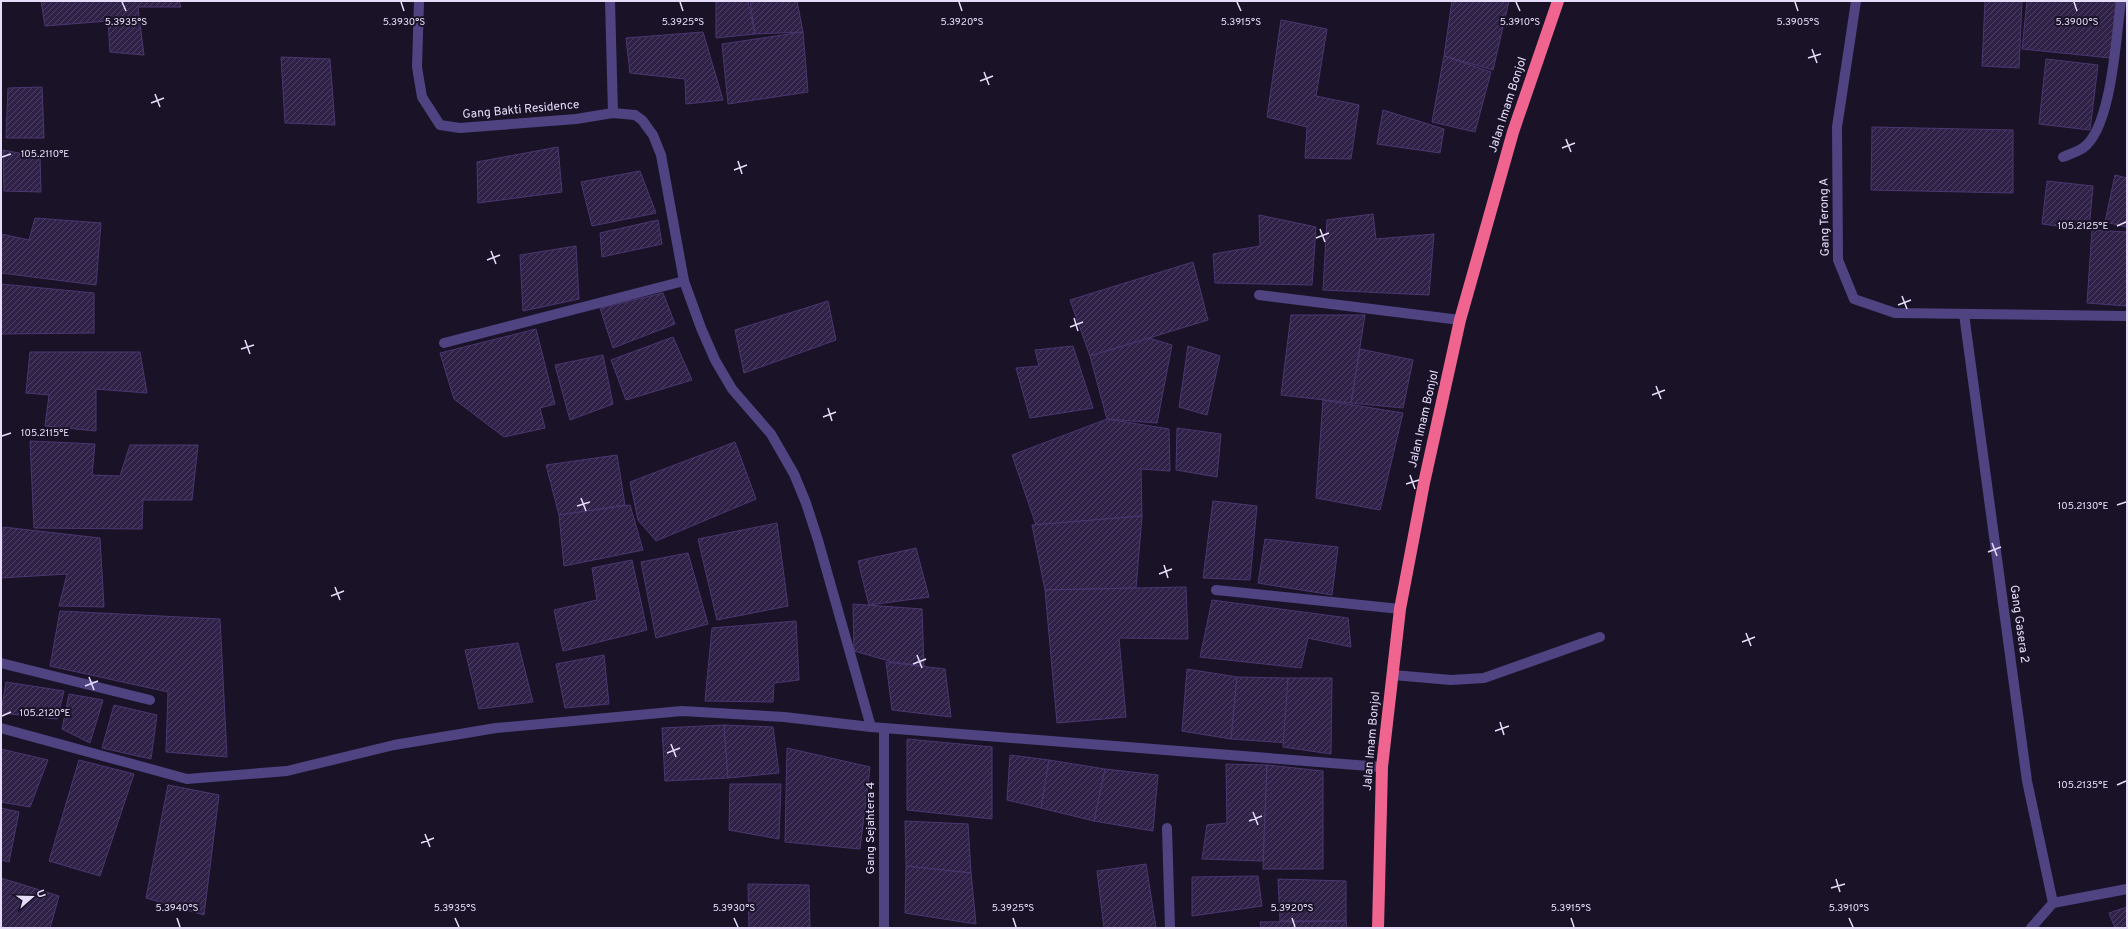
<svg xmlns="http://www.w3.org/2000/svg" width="2128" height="929" viewBox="0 0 2128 929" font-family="Overpass,sans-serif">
<defs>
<pattern id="building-hatch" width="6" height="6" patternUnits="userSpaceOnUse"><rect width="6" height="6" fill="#2f2147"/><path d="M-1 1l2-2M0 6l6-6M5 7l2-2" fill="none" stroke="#4d4162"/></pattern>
</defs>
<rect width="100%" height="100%" fill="#1a1328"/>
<g fill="url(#building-hatch)" stroke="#4b3670">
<path d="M41 1H179L181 7H138L144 55 110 52 108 21 45 26Z"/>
<path d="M716 1H748L755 34 716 38Z"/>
<path d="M750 1H797L803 32 755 34Z"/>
<path d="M1452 1H1509L1493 70 1444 56Z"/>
<path d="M1985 1H2022L2019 68 1982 66Z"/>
<path d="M2027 1H2117L2111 58 2022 49Z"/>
<path d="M1281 20 1327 29 1316 96 1359 105 1351 159 1305 158 1307 127 1267 117Z"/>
<path d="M703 32 723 100 686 104 685 79 630 73 626 38Z"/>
<path d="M803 32 808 92 728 104 722 44Z"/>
<path d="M1444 56 1491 72 1475 132 1432 122Z"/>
<path d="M281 57 330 59 335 125 285 123Z"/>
<path d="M2046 59 2098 65 2090 130 2039 124Z"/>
<path d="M42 87 44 138H6L8 88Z"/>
<path d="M1383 110 1444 129 1440 153 1377 144Z"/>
<path d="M1872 127 2013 130V193L1871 190Z"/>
<path d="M558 147 562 192 478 203 477 162Z"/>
<path d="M3 150 40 157 41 192 4 191Z"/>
<path d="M640 171 656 213 592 226 581 182Z"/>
<path d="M2115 175 2127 178V227L2105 222Z"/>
<path d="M2047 181 2093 186 2089 230 2042 224Z"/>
<path d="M1373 214 1376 239 1434 234 1429 295 1323 290 1327 220Z"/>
<path d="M1259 215 1316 227 1312 285 1215 283 1213 254 1260 246Z"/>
<path d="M35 218 101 223 96 285 1 273V234L29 240Z"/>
<path d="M658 220 662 244 602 257 600 233Z"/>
<path d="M2092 230 2127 232V306L2087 303Z"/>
<path d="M576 246 579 299 523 311 520 255Z"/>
<path d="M1193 262 1208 320 1090 356 1070 300Z"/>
<path d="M1 284 94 293V333L1 334Z"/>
<path d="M663 293 675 324 613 348 600 308Z"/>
<path d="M828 301 836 340 744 373 735 330Z"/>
<path d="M1291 315H1365L1351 403 1281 395Z"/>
<path d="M536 329 555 404 540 408 545 428 504 437 454 399 440 353Z"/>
<path d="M673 337 692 380 626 400 611 360Z"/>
<path d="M1149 338 1172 345 1157 423 1107 419 1090 356Z"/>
<path d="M1073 346 1093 408 1030 418 1016 368 1039 366 1035 350Z"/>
<path d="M1188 346 1220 356 1207 415 1179 407Z"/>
<path d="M1360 349 1413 360 1403 408 1351 403Z"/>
<path d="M30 352H140L147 393 96 389V431L45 426 49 395 26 393Z"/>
<path d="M603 355 613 404 570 420 555 365Z"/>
<path d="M1323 400 1403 413 1380 510 1316 498Z"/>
<path d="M1107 419 1169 429 1170 471 1141 469 1142 516 1036 525 1012 455Z"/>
<path d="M1177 428 1221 434 1217 477 1176 470Z"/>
<path d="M30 441 95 444 92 475 120 476 130 445H198L192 500H143L142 529 34 528Z"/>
<path d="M735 442 756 499 656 541 638 520 630 482Z"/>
<path d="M617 455 625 505 559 515 546 465Z"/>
<path d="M1213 501 1257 506 1250 580 1203 578Z"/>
<path d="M630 505 643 550 564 566 559 515Z"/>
<path d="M1142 516 1136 588 1045 590 1032 525Z"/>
<path d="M777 523 788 606 717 620 698 539Z"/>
<path d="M3 527 100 538 104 607 59 606 67 574 1 578Z"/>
<path d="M1265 539 1338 547 1332 595 1258 583Z"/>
<path d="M916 548 929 597 869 605 858 561Z"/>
<path d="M688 553 708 624 656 638 641 562Z"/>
<path d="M632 560 647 630 563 651 554 610 597 600 592 568Z"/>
<path d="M1186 587 1188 639 1119 638 1126 717 1057 723 1045 590Z"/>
<path d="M1212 600 1348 618 1351 647 1308 638 1301 668 1200 657Z"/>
<path d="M853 604 922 609 924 666 893 662 854 651Z"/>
<path d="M60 611 220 619 227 757 166 752 168 692 50 666Z"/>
<path d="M796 621 799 680 774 683 773 702 705 701 712 628Z"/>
<path d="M518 643 533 702 479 709 465 650Z"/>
<path d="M604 655 609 704 565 708 556 664Z"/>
<path d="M886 662 945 669 951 717 892 710Z"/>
<path d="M1187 669 1237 677 1231 739 1182 731Z"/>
<path d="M1237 677 1288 678V743L1231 739Z"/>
<path d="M1288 678H1332L1331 754 1283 747Z"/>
<path d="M6 682 64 691 57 719 1 713Z"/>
<path d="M69 694 103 700 90 743 62 729Z"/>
<path d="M114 705 157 715 151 759 102 748Z"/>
<path d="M724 725 728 778 665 781 662 728Z"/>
<path d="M724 725 773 727 779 773 728 778Z"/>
<path d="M907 739 992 747V819L907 810Z"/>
<path d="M787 748 870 767 860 849 785 842Z"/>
<path d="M1 749 48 760 30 807 1 802Z"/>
<path d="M1010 755 1049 760 1041 808 1007 800Z"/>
<path d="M79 760 134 774 100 876 49 861Z"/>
<path d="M1049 760 1105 769 1094 821 1041 808Z"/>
<path d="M1226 764 1267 765 1263 861 1202 859 1207 825 1227 823Z"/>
<path d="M1267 765 1323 771V869H1263Z"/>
<path d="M1105 769 1158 775 1153 831 1094 821Z"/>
<path d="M730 784H781L779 839 729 830Z"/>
<path d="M168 785 219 795 204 915 146 898Z"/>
<path d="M1 808 19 812 9 862 1 860Z"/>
<path d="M905 821 968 824 971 873 906 866Z"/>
<path d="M1146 864 1156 928H1104L1097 871Z"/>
<path d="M906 866 971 873 976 924 905 913Z"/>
<path d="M1258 876 1262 906 1192 916V877Z"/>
<path d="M1 878 59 896 50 928H1Z"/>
<path d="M1278 879 1346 881V921H1280Z"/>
<path d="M748 884 809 885 810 928H749Z"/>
<path d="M2127 907V928H2115L2109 913Z"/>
<path d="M1346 921 1347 928H1261L1260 922Z"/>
</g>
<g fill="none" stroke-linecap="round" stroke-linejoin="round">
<g stroke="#504382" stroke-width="10">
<path d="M419 1 417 67 422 97 440 125 460 128 576 119 613 113 635 115 642 120 653 135 661 155 684 281 701 328 715 360 732 389 771 434 794 474 806 503 818 540 871 727"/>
<path d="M610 1 613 113"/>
<path d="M1856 1 1837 127 1838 260 1854 299 1895 313 2127 316"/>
<path d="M2063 157C2070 154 2077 152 2083 148 2112 128 2116 35 2121 1"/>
<path d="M1259 295 1460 320"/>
<path d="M1964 314 2027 781 2053 903 2031 928"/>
<path d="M444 343 684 281"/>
<path d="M1216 590 1400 609"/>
<path d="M1 663 150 700"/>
<path d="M1393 675 1451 680 1484 678 1600 637"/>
<path d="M1 728 187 779 287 771 394 745 496 728 682 711 784 717 871 727 1382 767"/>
<path d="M884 728V928"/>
<path d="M1167 828 1170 928"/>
<path d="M2053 903 2127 889"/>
</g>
<path stroke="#ef6590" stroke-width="12" d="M1378 928 1382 767 1400 609 1424 483 1460 320 1513 132 1558 1"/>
</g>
<path fill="none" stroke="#e6ddfb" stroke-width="1.5" d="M122 2 126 11M401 2 404 11M680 2 683 11M959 2 962 11M1237 2 1241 11M1516 2 1520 11M1795 2 1798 11M2074 2 2077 11M1812 49 1817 63M1808 58 1821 54M984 72 989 85M980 81 993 76M155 94 160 107M151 103 164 98M1566 139 1571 152M1562 148 1575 143M2 157 11 154M738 161 742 174M734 170 747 165M2117 226 2126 222M1320 229 1325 242M1316 238 1329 233M491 251 496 264M487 260 500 255M1902 296 1907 309M1898 305 1911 300M1074 318 1078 331M1070 327 1083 322M245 340 250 354M241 349 254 345M1656 386 1661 399M1652 395 1665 390M828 408 832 421M823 417 836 412M2 436 11 433M1410 475 1415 489M1406 484 1419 480M581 498 586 511M2117 505 2126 502M577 506 590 502M1992 543 1997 556M1988 552 2001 547M1164 565 1168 578M1159 574 1172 569M335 587 340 600M331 596 344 591M1746 633 1751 646M1742 642 1755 637M917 655 922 668M913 664 926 659M89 677 94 690M85 686 98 681M2 716 11 712M1500 722 1504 735M1495 731 1509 726M671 744 676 757M667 753 680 748M2117 785 2126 781M1253 812 1258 825M1249 821 1262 816M425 834 430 847M421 843 434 838M1836 879 1840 892M1831 888 1845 884M177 918 180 927M455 918 459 927M734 918 738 927M1013 918 1016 927M1292 918 1295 927M1571 918 1574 927M1849 918 1853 927"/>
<g text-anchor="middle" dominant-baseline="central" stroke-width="4" stroke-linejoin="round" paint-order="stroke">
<g font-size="12" fill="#e6ddfb" stroke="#1a1328">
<text transform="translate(1508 105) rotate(-72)">Jalan Imam Bonjol</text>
<text transform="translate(521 110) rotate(-5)">Gang Bakti Residence</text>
<text transform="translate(1825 217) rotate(-91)">Gang Terong A</text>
<text transform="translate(1424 419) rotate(-77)">Jalan Imam Bonjol</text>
<text transform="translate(2019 624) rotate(82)">Gang Gasera 2</text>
<text transform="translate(1372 741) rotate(-85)">Jalan Imam Bonjol</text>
<text transform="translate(871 828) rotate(-90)">Gang Sejahtera 4</text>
</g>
</g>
<g font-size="10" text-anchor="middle" fill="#e6ddfb" stroke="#1a1328" stroke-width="4" stroke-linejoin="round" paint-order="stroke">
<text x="126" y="25">5.3935°S</text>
<text x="404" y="25">5.3930°S</text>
<text x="683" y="25">5.3925°S</text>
<text x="962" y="25">5.3920°S</text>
<text x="1241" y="25">5.3915°S</text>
<text x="1520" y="25">5.3910°S</text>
<text x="1798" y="25">5.3905°S</text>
<text x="2077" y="25">5.3900°S</text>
<text x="45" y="157">105.2110°E</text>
<text x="2083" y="229">105.2125°E</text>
<text x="45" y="436">105.2115°E</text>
<text x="2083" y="509">105.2130°E</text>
<text x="45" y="716">105.2120°E</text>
<text x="2083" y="788">105.2135°E</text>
<text x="177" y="911">5.3940°S</text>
<text x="455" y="911">5.3935°S</text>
<text x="734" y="911">5.3930°S</text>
<text x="1013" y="911">5.3925°S</text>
<text x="1292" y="911">5.3920°S</text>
<text x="1571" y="911">5.3915°S</text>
<text x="1849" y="911">5.3910°S</text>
</g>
<rect width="2128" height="929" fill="none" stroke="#e6ddfb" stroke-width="4"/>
<g transform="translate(32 897) rotate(70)" stroke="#1a1328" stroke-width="3" paint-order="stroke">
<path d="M0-3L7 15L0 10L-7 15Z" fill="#e6ddfb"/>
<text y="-6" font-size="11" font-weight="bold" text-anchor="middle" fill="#e6ddfb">U</text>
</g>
</svg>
